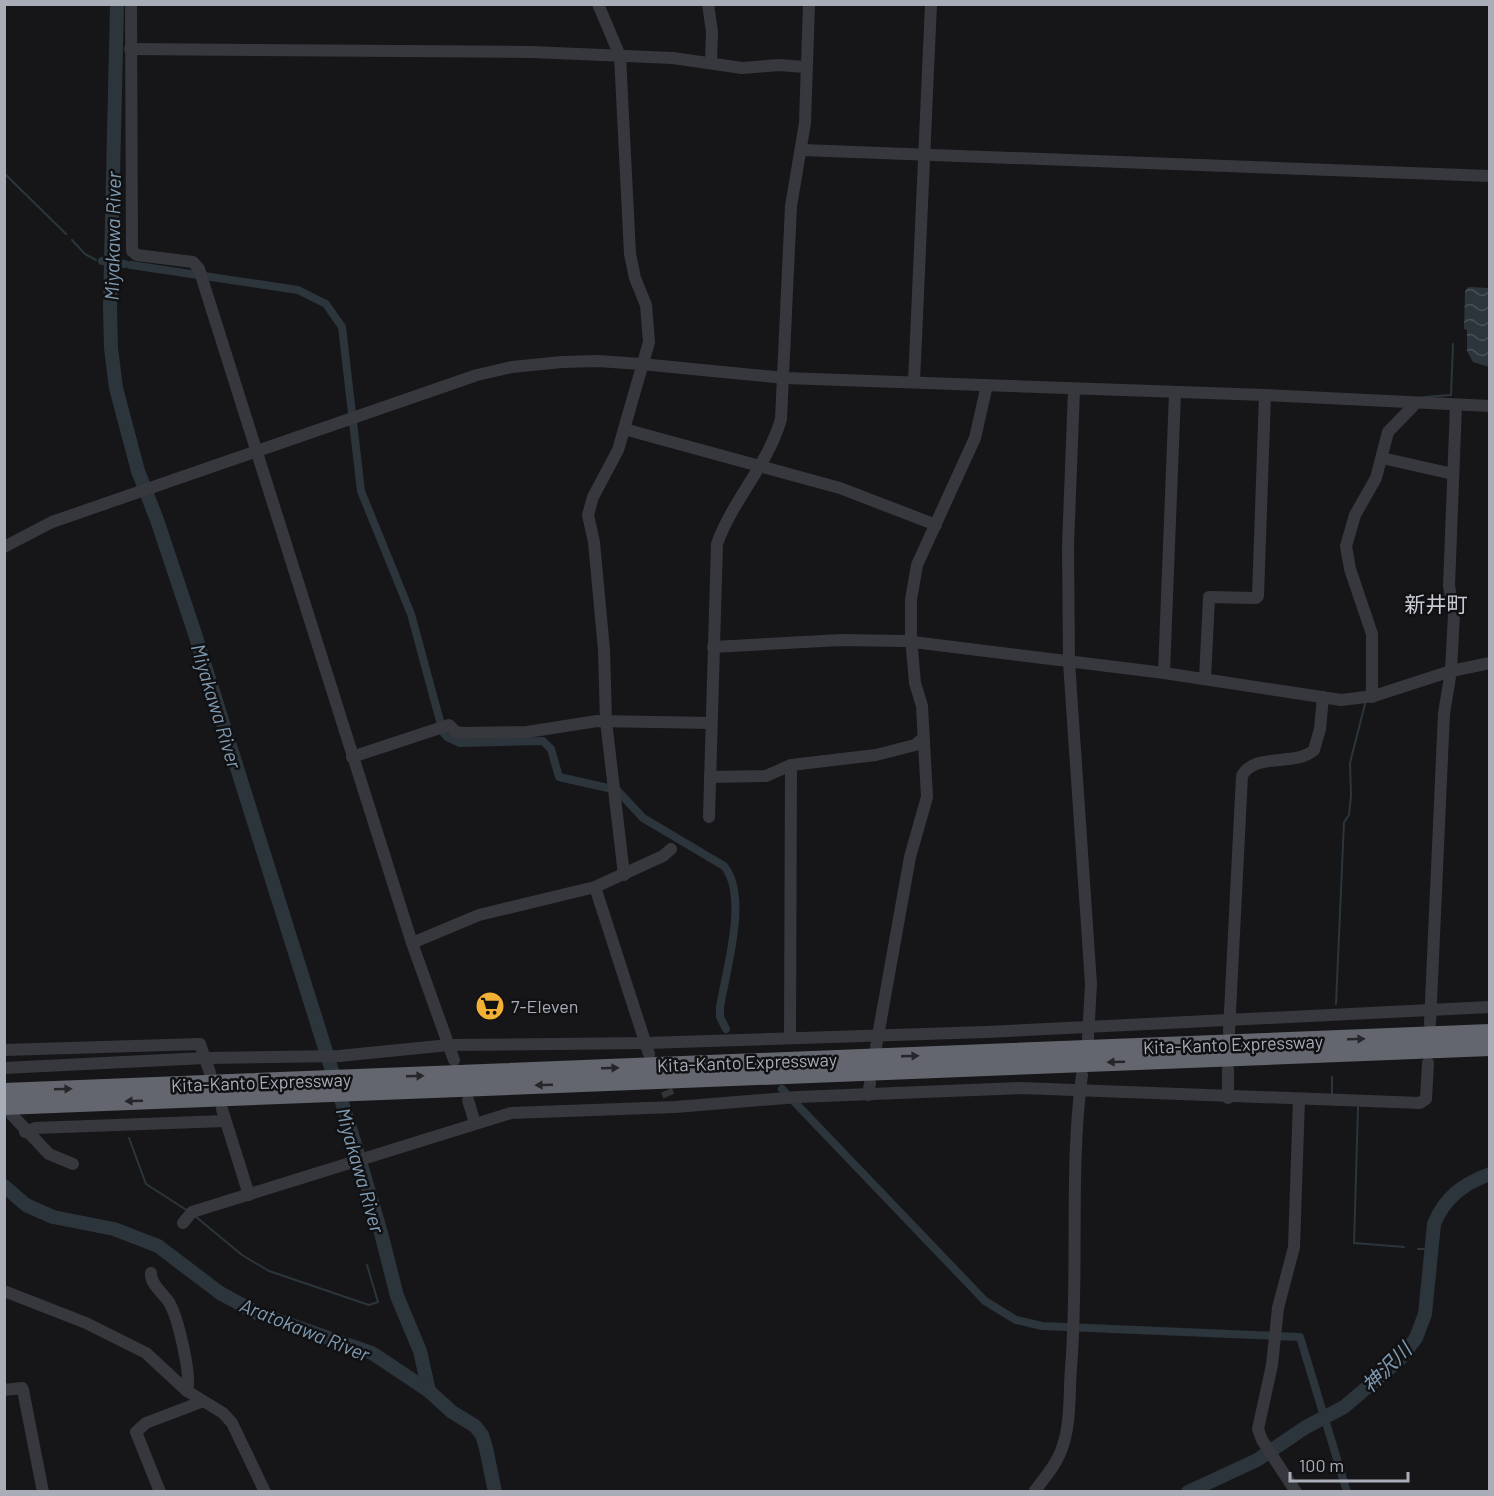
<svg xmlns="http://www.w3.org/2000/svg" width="1494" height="1496" viewBox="0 0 1494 1496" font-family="Barlow,'Noto Sans JP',sans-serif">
<defs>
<pattern id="water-waves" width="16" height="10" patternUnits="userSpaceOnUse" patternTransform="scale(1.5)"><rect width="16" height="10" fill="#2c353c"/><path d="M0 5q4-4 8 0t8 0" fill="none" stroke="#485056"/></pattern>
</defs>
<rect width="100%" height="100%" fill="#161618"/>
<path fill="url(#water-waves)" d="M1468 287 1489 288V367L1473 362 1467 351V330L1464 329 1465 291Z"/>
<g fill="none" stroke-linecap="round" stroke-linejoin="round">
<g stroke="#2c353c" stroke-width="2">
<path d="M4 173 66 234"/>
<path d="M72 240 85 254 96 260"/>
<path d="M1424 397 1451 395 1453 344"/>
<path d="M1336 1004 1344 822 1349 815 1351 796 1350 763 1365 704"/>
<path d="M1332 1096V1077"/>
<path d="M1358 1107 1354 1243 1404 1247"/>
<path d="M129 1138 146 1184 188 1211"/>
<path d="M195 1216 242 1255 269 1271 369 1305 378 1302 367 1265"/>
<path d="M1418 1249H1433"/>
<path d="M393 1298 397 1296"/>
</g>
<g stroke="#2c353c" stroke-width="8">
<path d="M102 261 125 264"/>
<path d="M131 265 298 290 326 304 342 327 361 491 411 614 443 732 447 737 460 743 543 741 551 749 559 777 617 790 643 818 724 866C749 896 726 970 720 1007V1017L726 1029"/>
<path d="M782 1089 985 1301 1016 1320 1042 1326 1300 1337 1347 1492"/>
</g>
<g stroke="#2c353c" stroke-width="14">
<path d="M117 4 110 307 111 348 116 388 138 471 157 520 195 634 355 1144 381 1233 397 1296 420 1351 429 1391"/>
<path d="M4 1186 26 1205 53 1217 114 1229 158 1246 220 1293 257 1313 372 1353 429 1391 452 1412 475 1426 482 1435 486 1448 495 1492"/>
<path d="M1188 1492 1257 1460 1306 1427 1344 1407 1399 1360 1416 1338 1425 1314 1434 1224C1445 1197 1463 1184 1490 1174"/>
</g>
<path stroke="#333438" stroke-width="12" stroke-dasharray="12 6" stroke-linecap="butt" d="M659 1074 669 1096"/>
<g stroke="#37383d" stroke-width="12">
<path d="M131 4 132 251 137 255 193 262 199 269 412 943 454 1060"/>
<path d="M598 4 620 56 630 254 635 278 646 305 649 342 618 450 593 497 588 515 594 542 604 650 606 721 624 875"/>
<path d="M708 4 712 32 711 62"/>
<path d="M130 49 531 52 673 58 742 68 779 65 805 67"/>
<path d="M802 150 1490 176"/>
<path d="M914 382 931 4"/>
<path d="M1074 390 1068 546 1069 662 1091 984 1088 1038"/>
<path d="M624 429 840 488 936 525"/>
<path d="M1382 458 1453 474"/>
<path d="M4 547 52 522 477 375 512 367 562 362 598 361 641 364 785 378 1265 395 1490 406"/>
<path d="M713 647 841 640 905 641 1164 673 1341 700 1374 696 1451 671 1490 663"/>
<path d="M1164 673 1175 393"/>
<path d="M1205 679 1209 597 1256 598 1258 596 1265 395"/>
<path d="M1372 697V634L1350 569 1346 546 1355 515 1376 478 1388 432 1416 403"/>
<path d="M352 757 449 725 456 732 463 733 527 732 597 721 711 723"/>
<path d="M710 777 766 776 791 765 876 755 915 745 922 739"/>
<path d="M709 817 717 544C733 499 768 465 781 419L791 206 805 123 809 4"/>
<path d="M595 887 649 1054"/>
<path d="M412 943 479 915 595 887 663 856 671 849"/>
<path d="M1430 1024 1444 713 1451 671 1454 614 1449 586 1456 405"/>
<path d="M1229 1032 1242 776C1254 752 1295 767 1314 750L1320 729 1323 697"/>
<path d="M790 1038 791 765"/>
<path d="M876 1047 910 857 927 797 922 706 915 683 911 638V600L917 565 975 438 987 385"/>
<path d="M4 1050 200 1044 210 1073"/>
<path d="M4 1068 205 1058 339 1056 449 1045 646 1043 986 1032 1490 1007"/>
<path d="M868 1095 870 1083"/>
<path d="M1228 1098V1069"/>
<path d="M468 1100 475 1123"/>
<path d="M222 1109 249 1195"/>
<path d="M12 1115 49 1154 73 1164"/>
<path d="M25 1132 35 1128 225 1121"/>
<path d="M183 1223 192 1212 511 1113 675 1107 798 1097 1021 1088 1420 1103 1426 1099 1428 1063"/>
<path d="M151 1273C150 1285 165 1294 170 1304 178 1319 192 1376 187 1391"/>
<path d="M4 1291 86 1323 146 1353 187 1391 223 1413 232 1423 265 1492"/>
<path d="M4 1390 22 1388 23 1390 43 1492"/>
<path d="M160 1492 136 1432 146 1423 201 1402"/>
<path d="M1034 1492C1045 1477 1058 1463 1063 1445 1071 1422 1069 1392 1071 1368 1079 1270 1069 1171 1082 1075"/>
<path d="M1296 1492 1262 1440 1258 1429 1272 1365 1278 1308 1294 1247 1299 1099"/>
</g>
<g stroke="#63666e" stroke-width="18">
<path d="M4 1092 1490 1033"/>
<path d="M4 1106 1490 1047"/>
</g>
</g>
<defs><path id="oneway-solid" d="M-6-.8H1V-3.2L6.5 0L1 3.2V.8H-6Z" transform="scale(1.5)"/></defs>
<g fill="#26262a">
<use href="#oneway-solid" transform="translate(1356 1039) rotate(-2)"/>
<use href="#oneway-solid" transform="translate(910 1056) rotate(-2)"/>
<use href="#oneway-solid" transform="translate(1116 1062) rotate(178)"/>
<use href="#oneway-solid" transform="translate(610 1068) rotate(-2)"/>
<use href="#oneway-solid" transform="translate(415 1076) rotate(-2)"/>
<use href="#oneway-solid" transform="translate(544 1085) rotate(178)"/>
<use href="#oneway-solid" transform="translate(63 1089) rotate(-2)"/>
<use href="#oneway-solid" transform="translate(134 1101) rotate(178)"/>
</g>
<defs>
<g id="supermarket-disc" transform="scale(1.5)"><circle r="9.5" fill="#f2b134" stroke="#111113"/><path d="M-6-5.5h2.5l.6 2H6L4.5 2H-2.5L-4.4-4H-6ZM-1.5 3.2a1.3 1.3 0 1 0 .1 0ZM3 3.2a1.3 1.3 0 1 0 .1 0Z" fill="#111"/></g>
</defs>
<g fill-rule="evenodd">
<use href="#supermarket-disc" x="490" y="1006"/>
</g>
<g text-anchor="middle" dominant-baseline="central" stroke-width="5" stroke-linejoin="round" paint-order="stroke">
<g font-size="18" fill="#a8adb8" stroke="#111113" text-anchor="start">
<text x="511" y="1006">7-Eleven</text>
</g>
<g font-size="18" fill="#a8adb8" stroke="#111113">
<text transform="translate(1233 1044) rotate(-2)">Kita-Kanto Expressway</text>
<text transform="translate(747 1062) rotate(-2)">Kita-Kanto Expressway</text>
<text transform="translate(261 1082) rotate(-2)">Kita-Kanto Expressway</text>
</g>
<g font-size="20" font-style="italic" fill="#7f9bb3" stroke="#111113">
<text transform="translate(112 236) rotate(-89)">Miyakawa River</text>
<text transform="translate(217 706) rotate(73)">Miyakawa River</text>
<text transform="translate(361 1170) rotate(74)">Miyakawa River</text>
<text transform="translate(305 1329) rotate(22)">Aratokawa River</text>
<text transform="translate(1386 1367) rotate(-45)">神沢川</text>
</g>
<g font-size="21" fill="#c9ccd4" stroke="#111113">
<text x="1436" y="603">新井町</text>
</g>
</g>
<rect width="1494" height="1496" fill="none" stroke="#a8adb8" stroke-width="12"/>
<path d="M1290 1472v9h118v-9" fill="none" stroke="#a8adb8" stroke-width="3"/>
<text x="1299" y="1472" font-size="18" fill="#a8adb8" stroke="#111113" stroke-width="4.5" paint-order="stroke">100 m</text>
</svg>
